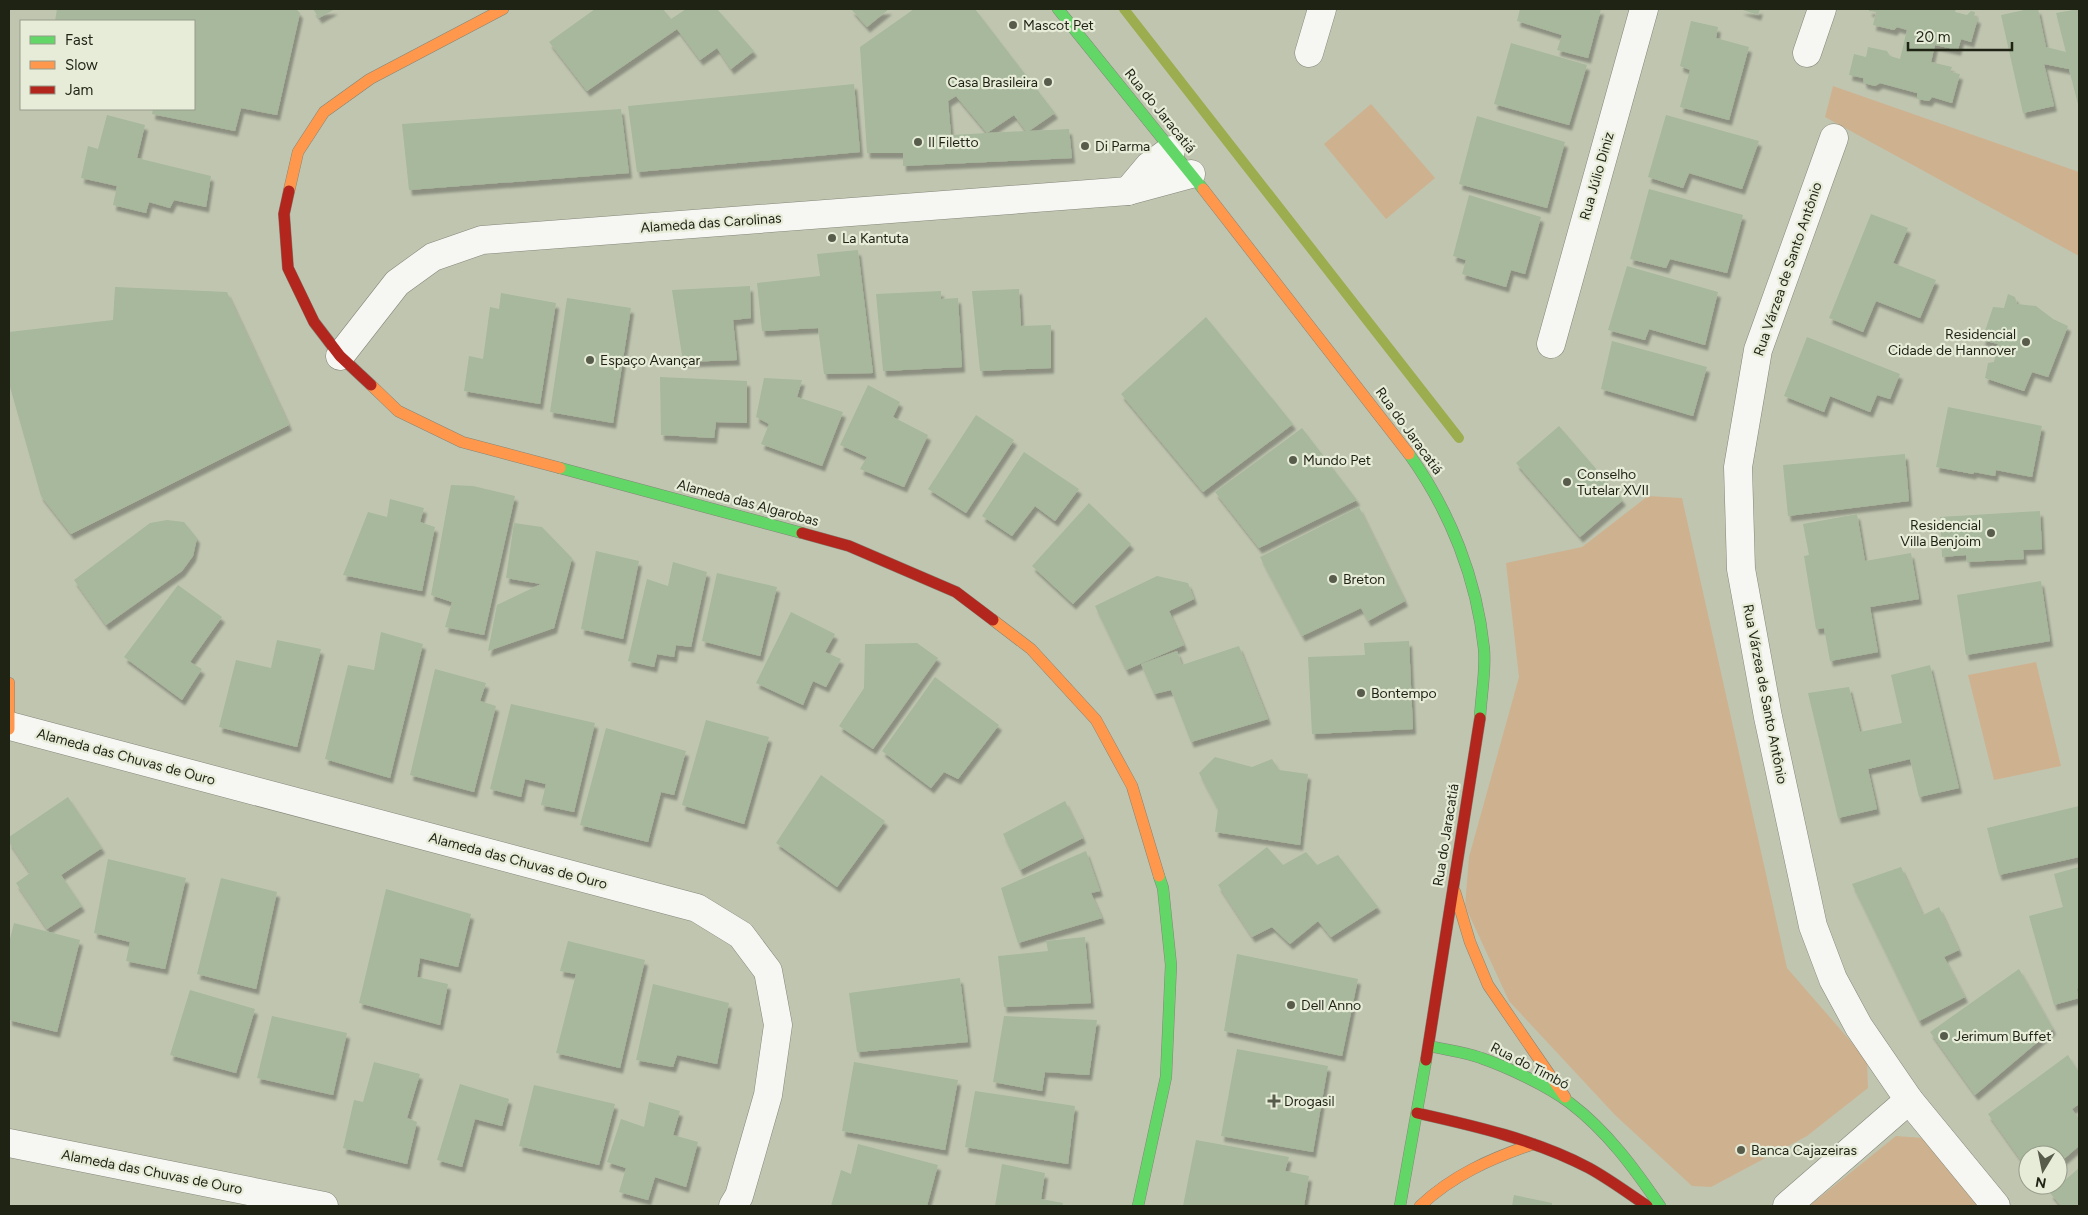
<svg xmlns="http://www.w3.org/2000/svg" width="2088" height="1215" viewBox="0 0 2088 1215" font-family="Figtree,sans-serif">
<defs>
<filter id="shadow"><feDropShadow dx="3" dy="5.5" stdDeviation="1" flood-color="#0004"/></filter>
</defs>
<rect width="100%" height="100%" fill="#c0c5b0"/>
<g fill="#ceb290">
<path d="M1833 86 2079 172V256L1825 117Z"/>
<path d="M1371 104 1435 178 1386 219 1324 144Z"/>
<path d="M1648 496 1682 498 1787 968 1867 1060 1868 1088 1807 1136 1711 1187 1692 1186 1615 1115 1509 1001 1465 906 1469 857 1519 677 1506 563 1582 547Z"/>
<path d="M2036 662 2061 766 1994 780 1968 675Z"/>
<path d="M1896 1136 1923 1138 1979 1206H1809Z"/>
</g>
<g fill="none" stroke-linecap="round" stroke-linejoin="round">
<path stroke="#9cad4f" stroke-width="10" d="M1124 9 1459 438"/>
</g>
<g fill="#a7b89c" fill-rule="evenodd" filter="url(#shadow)">
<path d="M57 9H296L300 13 277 115 241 108 235 131 152 114 153 109H194V21H55Z"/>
<path d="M313 9H335L319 18Z"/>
<path d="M595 9H663L671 19 686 9H717L754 51 731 69 717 48 700 60 677 29 587 91 549 42Z"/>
<path d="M851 9H889L867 27Z"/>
<path d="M914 9H975L1055 113 1029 131 1069 129 1072 158 903 166V153H867L860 47ZM956 96 987 133 1014 115 1026 131 951 135 948 101Z"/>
<path d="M1520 9H1601L1588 58 1557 50 1562 35 1517 21Z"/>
<path d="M1740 9H1760L1758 15Z"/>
<path d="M1869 9H1956L1955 12 1967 15 1971 11 1975 12 1974 17 1978 18 1971 42 1961 39 1958 50 1935 45 1931 62 1952 67 1950 72 1960 74 1952 103 1932 97 1929 101 1917 99V93L1880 83 1875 86 1864 83 1863 78 1849 75 1854 54 1866 57 1868 47 1887 51 1890 56 1900 59 1907 30 1897 27 1894 30 1873 25 1876 12 1869 11Z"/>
<path d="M2029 9H2038L2046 47 2066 52 2056 13 2079 9V108L2069 69 2044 64 2054 106 2023 113 2001 15Z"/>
<path d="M1691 21 1718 27 1716 38 1749 47 1729 120 1680 107 1690 70 1680 66Z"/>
<path d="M1511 43 1587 65 1569 125 1494 104Z"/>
<path d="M854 84 860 152 637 172 628 106Z"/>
<path d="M621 109 629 173 409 190 402 124Z"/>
<path d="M107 115 145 125 137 158 211 176 206 207 174 200 170 208 149 202 146 213 113 205 117 186 81 178 88 146 98 149Z"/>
<path d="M1666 115 1759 141 1742 189 1689 173 1683 188 1648 177Z"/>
<path d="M1477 116 1565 142 1547 208 1459 184Z"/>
<path d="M1649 189 1743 215 1727 273 1670 259 1666 268 1630 259Z"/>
<path d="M1469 195 1541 217 1525 274 1511 270 1506 287 1462 274 1466 260 1453 256Z"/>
<path d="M1871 214 1908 228 1893 263 1936 280 1920 318 1876 301 1863 332 1829 318Z"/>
<path d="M858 250 873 373 824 374 818 328 762 331 757 283 820 276 817 254Z"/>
<path d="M1627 266 1718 292 1705 345 1649 329 1645 340 1608 330Z"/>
<path d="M750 286 751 318 733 320 737 360 683 362 672 290Z"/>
<path d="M115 287 227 292 289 425 71 534 41 496 9 383V332L113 320Z"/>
<path d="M1019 289 1021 326 1051 325V368L980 371 972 291Z"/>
<path d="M941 291V299L958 298 962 367 883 371 876 294Z"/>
<path d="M501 293 556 303 540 404 464 391 469 356 483 359 490 307 499 309Z"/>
<path d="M2008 294 2015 297 2017 304 2036 306 2053 319 2068 326 2048 377 2032 372 2024 391 1985 378 1988 363 1994 362 1998 344 1982 340 1993 307 2004 308Z"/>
<path d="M567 298 631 308 613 423 550 412Z"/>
<path d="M1206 317 1293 424 1203 492 1121 394Z"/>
<path d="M1807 337 1900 374 1890 399 1877 395 1870 412 1830 396 1824 412 1784 396Z"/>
<path d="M1612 341 1707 367 1693 416 1601 389Z"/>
<path d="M660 377 747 381V423L716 422 714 438 661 435Z"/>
<path d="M764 378 802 380 797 397 843 412 822 466 761 444 769 424 756 417Z"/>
<path d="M868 385 900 402 893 417 928 435 904 487 860 469 867 457 840 445Z"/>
<path d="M1948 407 2042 426 2032 477 1996 470 1995 476 1974 472 1973 474 1936 467Z"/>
<path d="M976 415 1014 440 966 513 928 489Z"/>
<path d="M1559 426 1623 500 1580 537 1516 463Z"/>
<path d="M1302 428 1357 500 1259 548 1215 492Z"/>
<path d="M1024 452 1079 489 1055 521 1035 506 1012 536 982 516Z"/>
<path d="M1905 454 1909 501 1788 516 1783 465Z"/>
<path d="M451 485 473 486 515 496 484 635 445 627 452 602 431 595Z"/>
<path d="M390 499 424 508 420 522 435 527 422 591 343 575 368 512 387 517Z"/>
<path d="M1089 503 1131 544 1073 604 1032 566Z"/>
<path d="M1359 507 1405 601 1368 621 1361 608 1302 636 1260 557Z"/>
<path d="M2040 511 2042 549 2023 550 2024 559 1967 562 1966 555 1942 557 1940 517Z"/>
<path d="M1857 514 1865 561 1911 553 1919 599 1870 607 1878 652 1830 661 1824 628 1816 629 1804 556 1809 555 1803 524Z"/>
<path d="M167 520 184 522 197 538 193 556 182 571 106 625 74 580 150 523Z"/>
<path d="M514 523 542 527 572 558 554 628 488 651 497 605 541 584 506 578Z"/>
<path d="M596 551 639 561 623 639 581 629Z"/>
<path d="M673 562 707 572 691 647 676 645 674 657 657 654 654 667 628 661 647 579 668 586Z"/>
<path d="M717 573 777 587 760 656 702 641Z"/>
<path d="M1157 576 1188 583 1194 599 1169 611 1184 645 1126 670 1095 606Z"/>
<path d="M2041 581 2050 641 1966 655 1957 595Z"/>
<path d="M178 585 222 617 190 662 202 669 182 700 124 657Z"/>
<path d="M791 612 835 634 825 652 841 659 826 687 813 681 803 705 756 683Z"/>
<path d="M381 632 423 644 390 778 325 759 348 665 374 670Z"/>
<path d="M277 640 321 649 297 747 219 727 236 660 271 668Z"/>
<path d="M1409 641 1413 729 1312 734 1308 657 1365 655 1364 643Z"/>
<path d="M917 643 938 658 873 749 839 726 864 688 865 644Z"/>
<path d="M1239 646 1268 719 1191 742 1171 690 1154 694 1141 664 1177 651 1182 665Z"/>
<path d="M1930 665 1959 788 1919 797 1910 759 1868 769 1877 809 1838 818 1808 693 1849 687 1860 732 1902 723 1891 675Z"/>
<path d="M435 669 486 683 480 701 496 706 474 792 410 775Z"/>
<path d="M935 677 999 725 958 779 944 772 931 788 882 751Z"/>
<path d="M511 704 595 723 574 812 541 805 546 784 525 779 521 797 490 789Z"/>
<path d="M706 720 769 737 744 824 682 805Z"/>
<path d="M606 728 686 751 674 795 661 792 648 842 580 825Z"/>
<path d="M1215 757 1252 767 1272 759 1279 770 1308 774 1300 845 1215 832 1218 809 1199 773Z"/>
<path d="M821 775 885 821 837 887 776 843Z"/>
<path d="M68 797 102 848 61 875 82 906 47 929 16 883 30 873 9 842V837Z"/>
<path d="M1065 801 1083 838 1020 870 1003 834Z"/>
<path d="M2079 806V857L1999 875 1987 828Z"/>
<path d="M1267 847 1283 865 1306 852 1317 865 1338 855 1378 907 1331 937 1318 921 1290 944 1272 927 1252 937 1218 885Z"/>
<path d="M1086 851 1100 891 1091 893 1102 918 1018 943 1001 888Z"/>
<path d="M108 859 186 878 165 969 126 961 130 942 94 933Z"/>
<path d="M1901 867 1923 915 1939 907 1959 950 1944 957 1965 997 1919 1021 1852 884Z"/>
<path d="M2079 867V988L2077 989 2079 998 2054 1005 2029 916 2063 907 2054 874Z"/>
<path d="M221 878 277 892 256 989 197 974Z"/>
<path d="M386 889 471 914 458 967 420 958 417 977 448 984 440 1025 359 1003Z"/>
<path d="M14 923 80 940 57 1032 9 1020V943Z"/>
<path d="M1085 937 1091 1003 1004 1007 998 956 1048 951 1046 941Z"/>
<path d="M568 941 645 960 620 1068 556 1053 576 974 560 971Z"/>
<path d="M1237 954 1358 979 1342 1056 1224 1031Z"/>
<path d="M2019 969 2053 1029 1975 1095 1930 1032Z"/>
<path d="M960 978 968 1042 857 1052 849 993Z"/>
<path d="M653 984 729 1003 717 1064 677 1055 673 1067 636 1060Z"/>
<path d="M190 990 255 1009 236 1073 170 1055Z"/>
<path d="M272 1016 347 1033 333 1095 257 1078Z"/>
<path d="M1004 1016 1097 1020 1089 1075 1045 1072 1042 1091 993 1082Z"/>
<path d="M1237 1049 1328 1066 1313 1152 1221 1136Z"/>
<path d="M2068 1055 2079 1073V1104L2072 1109 2079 1119V1146L2058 1164V1155H2028V1170L1988 1114Z"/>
<path d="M374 1062 420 1074 407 1118 417 1122 407 1164 343 1148 354 1100 363 1102Z"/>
<path d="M854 1062 958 1080 945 1150 842 1131Z"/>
<path d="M460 1084 509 1099 502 1126 475 1119 462 1167 437 1160Z"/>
<path d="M534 1085 615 1104 599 1165 519 1146Z"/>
<path d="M975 1091 1075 1106 1068 1164 965 1147Z"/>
<path d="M649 1102 680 1111 673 1135 698 1142 686 1187 655 1177 648 1200 619 1192 626 1168 607 1162 621 1119 644 1127Z"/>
<path d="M1196 1140 1289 1157 1285 1171 1309 1176 1304 1206H1183Z"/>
<path d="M858 1144 938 1165 927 1206H831L841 1170 851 1174Z"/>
<path d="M1002 1164 1045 1173 1041 1199 1063 1203 1062 1206H995Z"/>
<path d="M2079 1168V1206H2061L2050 1193Z"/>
<path d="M1514 1195 1552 1203V1206H1512Z"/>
</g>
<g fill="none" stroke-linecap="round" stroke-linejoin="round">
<g stroke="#838777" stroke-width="29">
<g id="street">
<path d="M1309 53 1322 9"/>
<path d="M1807 53 1822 9"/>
<path d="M1834 138 1758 350 1738 467 1741 569 1768 717 1813 926 1833 979 1859 1027 1909 1100 1996 1206"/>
<path d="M1128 191 1149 166 1171 150"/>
<path d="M1551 344 1644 9"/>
<path d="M340 356 397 283 433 257 482 240 1128 191 1191 174"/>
<path d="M10 726 697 908 741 935 768 971 778 1025 768 1095 739 1196 733 1206"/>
<path d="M9 1143 324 1206"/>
<path d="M1787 1206 1909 1100"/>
</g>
</g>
<g stroke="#838777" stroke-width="12">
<g id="fast">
<path d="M1058 9 1203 189"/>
<path d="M1409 454C1450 511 1477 579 1484 649 1486 671 1481 696 1480 718"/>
<path d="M560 468 802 533"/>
<path d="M1429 1046C1446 1050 1465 1052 1481 1058 1507 1067 1548 1086 1570 1103 1607 1131 1634 1168 1660 1206"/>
<path d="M1138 1206 1166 1077 1171 965 1163 888 1159 876"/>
<path d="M1400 1206 1426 1060"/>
</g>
</g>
<g stroke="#838777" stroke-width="12">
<g id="slow">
<path d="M1203 189 1409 454"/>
<path d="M289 191 298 152 324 112 370 79 503 9"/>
<path d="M371 385 398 411 462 442 560 468"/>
<path d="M993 620 1031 649 1096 720 1132 786 1159 876"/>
<path d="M9 683V729"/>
<path d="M1455 892 1470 942 1488 985 1565 1097"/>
<path d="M1420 1206C1453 1175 1490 1159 1533 1144"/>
</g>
</g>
<g stroke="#838777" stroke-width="12">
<g id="jam">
<path d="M289 191 284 214 288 268 314 322 340 356 371 385"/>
<path d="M802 533 849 546 956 592 993 620"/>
<path d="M1426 1060 1480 718"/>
<path d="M1417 1113C1475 1126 1536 1140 1589 1168 1609 1179 1628 1193 1647 1206"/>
</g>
</g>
<use href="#street" stroke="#f6f6f3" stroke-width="28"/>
<use href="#fast" stroke="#63d668" stroke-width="11"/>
<use href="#slow" stroke="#ff974d" stroke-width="11"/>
<use href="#jam" stroke="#b3261e" stroke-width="11"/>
</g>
<g fill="#575c4b" stroke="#e6ecd8" stroke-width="2">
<circle cx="1013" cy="25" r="5"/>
<circle cx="1048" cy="82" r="5"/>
<circle cx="918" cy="142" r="5"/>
<circle cx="1085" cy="146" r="5"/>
<circle cx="832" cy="238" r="5"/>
<circle cx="2026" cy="342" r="5"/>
<circle cx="590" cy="360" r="5"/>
<circle cx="1293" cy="460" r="5"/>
<circle cx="1567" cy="482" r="5"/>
<circle cx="1991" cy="533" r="5"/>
<circle cx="1333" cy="579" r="5"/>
<circle cx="1361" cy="693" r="5"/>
<circle cx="1291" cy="1005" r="5"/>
<circle cx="1944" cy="1036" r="5"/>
<path d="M1271.5 1093.5h5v5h5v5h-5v5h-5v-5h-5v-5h5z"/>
<circle cx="1741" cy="1150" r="5"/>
</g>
<g text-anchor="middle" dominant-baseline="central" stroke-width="4.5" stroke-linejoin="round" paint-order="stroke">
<g font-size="14" fill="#1f2314" stroke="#e6ecd8" text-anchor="start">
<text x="1023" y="25">Mascot Pet</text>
<text x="1038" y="82" text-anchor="end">Casa Brasileira</text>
<text x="928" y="142">Il Filetto</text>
<text x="1095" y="146">Di Parma</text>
<text x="842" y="238">La Kantuta</text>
<text x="2016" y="334" text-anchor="end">Residencial<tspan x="2016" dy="16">Cidade de Hannover</tspan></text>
<text x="600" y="360">Espaço Avançar</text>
<text x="1303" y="460">Mundo Pet</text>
<text x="1577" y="474">Conselho<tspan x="1577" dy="16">Tutelar XVII</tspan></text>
<text x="1981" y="525" text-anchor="end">Residencial<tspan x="1981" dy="16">Villa Benjoim</tspan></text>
<text x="1343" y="579">Breton</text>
<text x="1371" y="693">Bontempo</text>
<text x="1301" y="1005">Dell Anno</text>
<text x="1954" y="1036">Jerimum Buffet</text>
<text x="1284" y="1101">Drogasil</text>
<text x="1751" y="1150">Banca Cajazeiras</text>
</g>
<g font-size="14" fill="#1f2314" stroke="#e6ecd8">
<text transform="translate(1160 111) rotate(51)">Rua do Jaracatiá</text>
<text transform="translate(1597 176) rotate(-74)">Rua Júlio Diniz</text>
<text transform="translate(711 223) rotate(-4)">Alameda das Carolinas</text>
<text transform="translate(1788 269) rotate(-71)">Rua Várzea de Santo Antônio</text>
<text transform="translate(1409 431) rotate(54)">Rua do Jaracatiá</text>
<text transform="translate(748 503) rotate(15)">Alameda das Algarobas</text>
<text transform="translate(1765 694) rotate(79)">Rua Várzea de Santo Antônio</text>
<text transform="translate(126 757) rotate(15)">Alameda das Chuvas de Ouro</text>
<text transform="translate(1446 835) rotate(-81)">Rua do Jaracatiá</text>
<text transform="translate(518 861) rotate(15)">Alameda das Chuvas de Ouro</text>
<text transform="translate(1530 1066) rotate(27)">Rua do Timbó</text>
<text transform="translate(152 1172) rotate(11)">Alameda das Chuvas de Ouro</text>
</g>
</g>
<rect width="2088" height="1215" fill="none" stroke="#1f2314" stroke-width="20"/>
<rect x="20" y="20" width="175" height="90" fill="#e6ecd8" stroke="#969c8a"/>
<rect x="30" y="36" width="25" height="8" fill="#63d668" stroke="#969c8a"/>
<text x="65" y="45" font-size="15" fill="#1f2314">Fast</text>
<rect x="30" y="61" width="25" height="8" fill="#ff974d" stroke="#969c8a"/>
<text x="65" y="70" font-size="15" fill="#1f2314">Slow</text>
<rect x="30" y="86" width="25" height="8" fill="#b3261e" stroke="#969c8a"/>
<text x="65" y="95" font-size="15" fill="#1f2314">Jam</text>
<g transform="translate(2043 1170) rotate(190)"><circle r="24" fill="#e6ecd8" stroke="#969c8a"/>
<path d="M0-4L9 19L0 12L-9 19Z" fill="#575c4b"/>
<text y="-8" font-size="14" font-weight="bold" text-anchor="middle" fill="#1f2314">N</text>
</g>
<path d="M1908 42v8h104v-8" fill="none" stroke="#1f2314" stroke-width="2.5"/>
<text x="1916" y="42" font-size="15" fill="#1f2314" stroke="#e6ecd8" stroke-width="4" paint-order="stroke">20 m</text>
</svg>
